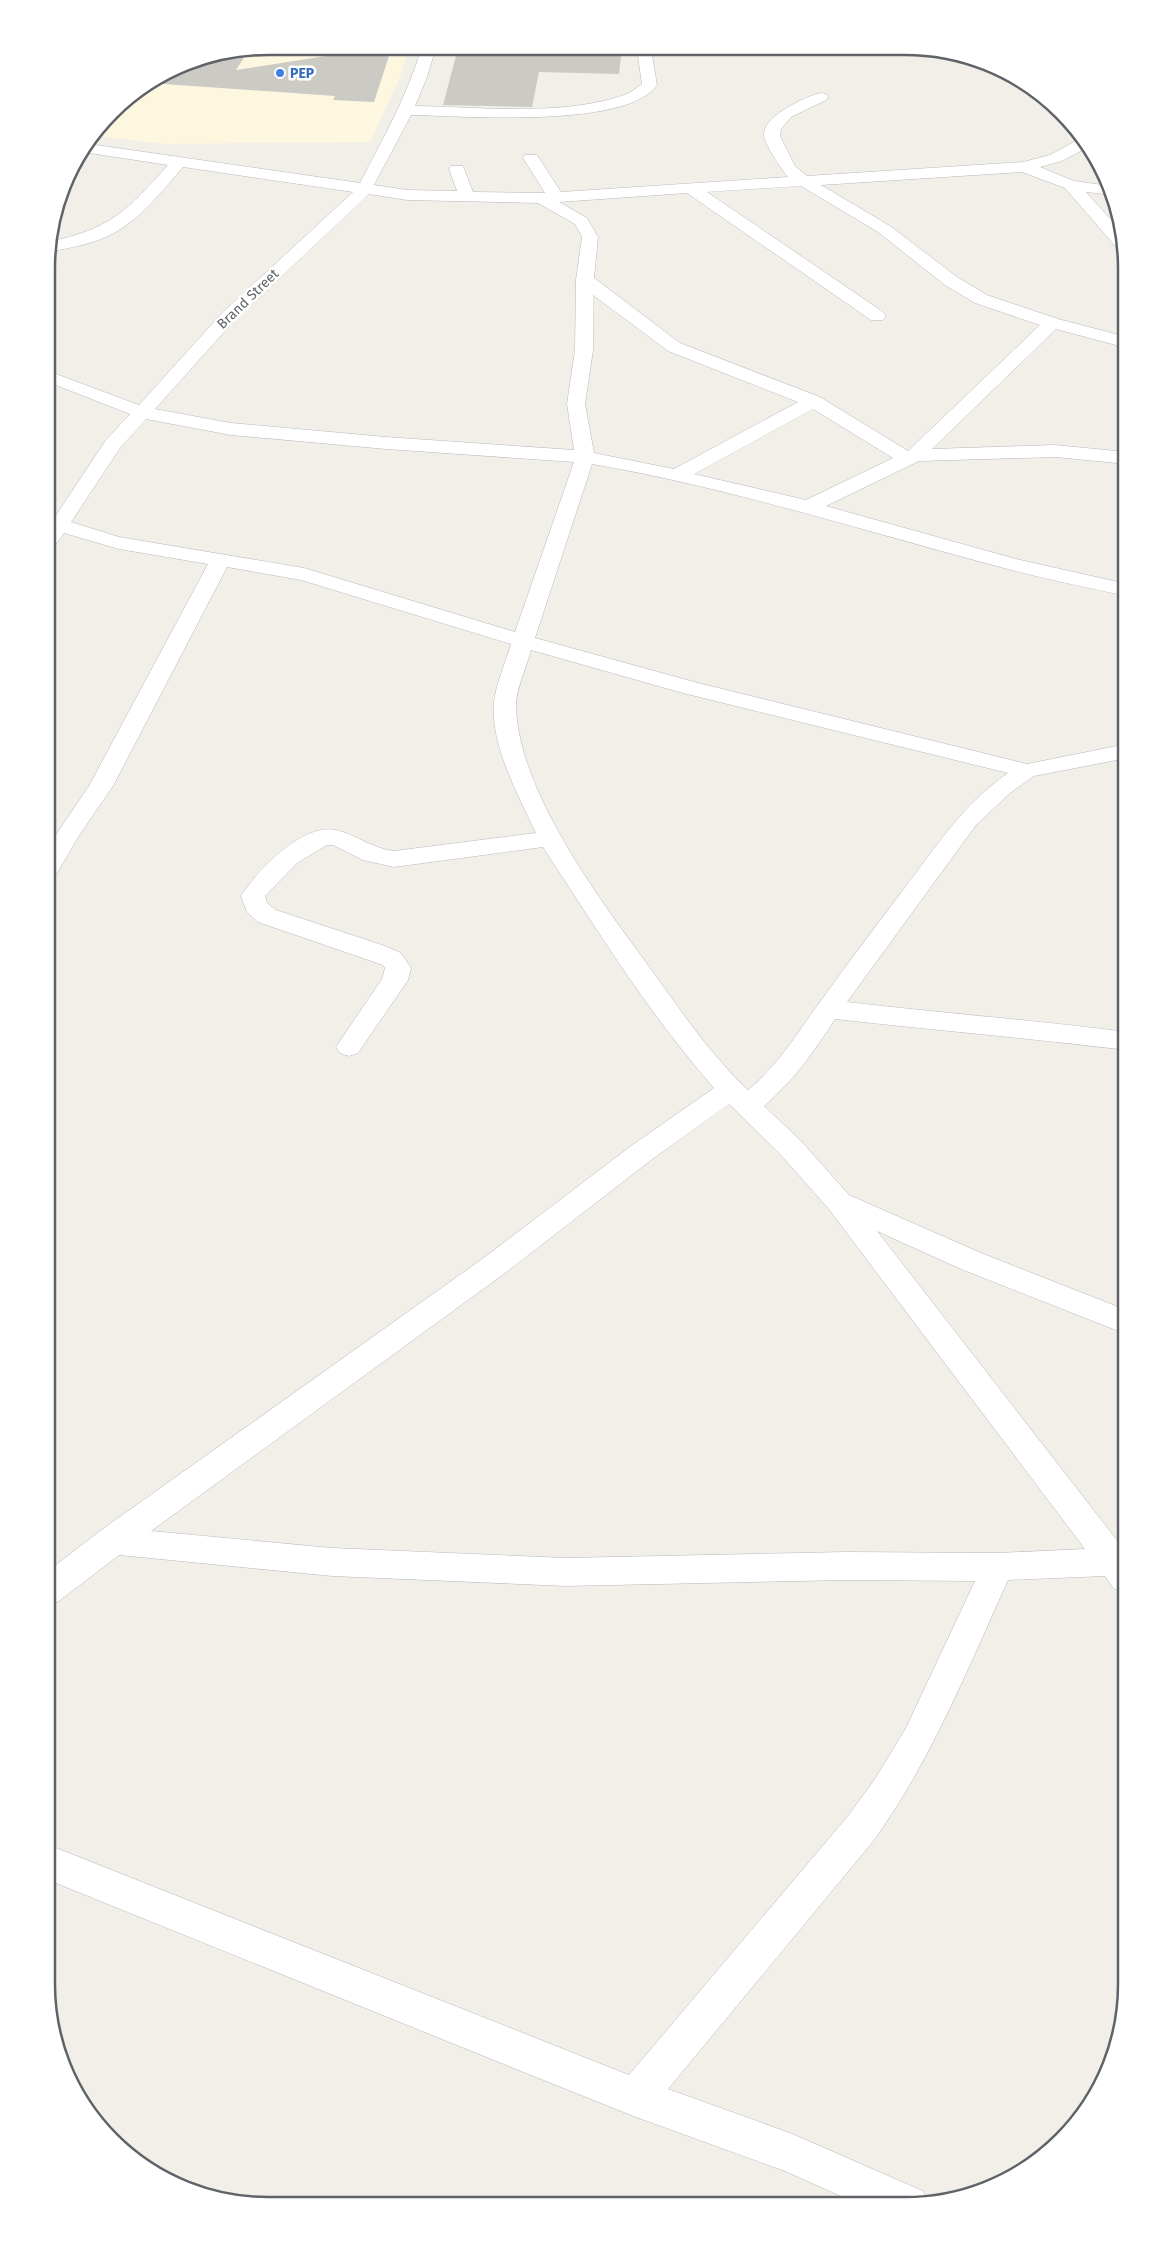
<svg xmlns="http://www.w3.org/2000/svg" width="1173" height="2252" viewBox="0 0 1173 2252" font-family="'Fira Sans',sans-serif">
<rect width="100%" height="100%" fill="#f1efe8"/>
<path fill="#fef7e0" d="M268 46 409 47 400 77 370 142 165 144 95 136 121 101 183 63Z"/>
<g fill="#cccac5">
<path d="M384 47H392L374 102 333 100 335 96 150 83 183 63 249 50 236 70Z"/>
<path d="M536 48H622L619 74 539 72 532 107 443 105 457 52 536 53Z"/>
</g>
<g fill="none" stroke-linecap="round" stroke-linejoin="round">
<g stroke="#b5b8bc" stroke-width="1">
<path id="minor" d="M422 47H436L427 77 415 106C480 107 565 117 627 94 632 92 637 87 642 84L637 49H651L657 85C627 129 462 116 411 115L374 185 407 190 457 191 449 169 451 166H463L473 192 545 193 523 158 525 155H537L561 192 788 177C781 168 766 147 764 136 761 117 806 96 821 93L826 94 828 97 826 100 791 117 781 129 780 136 795 166 807 176 1023 162 1050 155 1083 137 1090 146 1062 161 1040 167 1074 181 1110 186 1114 195 1086 192 1121 231 1123 249 1117 248 1065 188 1022 172 821 185 890 226 957 277 987 295 1058 319 1127 337V348L1056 329 932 449 1055 445 1127 452V464L1055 457 919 461 826 506 1016 559 1127 584V596C1086 587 1045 579 1004 568 867 532 732 488 592 464L535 638 698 683 1027 764 1127 744V758L1034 776 1010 793 976 825 847 1002C940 1013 1033 1020 1127 1032V1050C1029 1038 932 1030 835 1019 812 1054 796 1078 764 1106L800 1140 849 1195 981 1253 1126 1310V1334L961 1269 877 1231 1126 1552V1593L1114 1589 1105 1576 1008 1580C967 1670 932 1759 874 1840L668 2089 790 2133 923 2191 928 2202 905 2206H863L785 2171 636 2117 521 2071 46 1879V1844L629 2075 848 1816 875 1779 906 1728 975 1581 846 1580 566 1586 332 1576 119 1555 59 1601 47 1605V1572L100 1531 485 1257 631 1146 714 1088C649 1014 597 930 543 847L394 867 363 860 333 845H327L297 863 265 896 267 903 276 910 385 946 401 953 411 968 408 980 358 1053 349 1056 340 1053 336 1047 382 979 385 968 383 965 258 922 247 912 241 896C257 871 302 823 336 830 357 835 373 849 394 851L536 833C519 797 490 744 494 703 495 686 506 662 511 644L301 580 227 567 113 786 78 837 56 875 47 878V848L89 786 208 564 119 549 64 533 56 544 48 546V515L55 517 106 440 130 414 48 382V371L139 405 222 313 353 192 183 167C162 191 141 219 112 234 93 244 69 248 48 252V242C111 229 127 211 168 165L83 152 89 144 360 183C383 139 407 96 422 47ZM801 186 878 232 945 285 975 303 1040 325 908 451 820 397 680 343 594 278 598 237 587 218 559 202 687 193 871 320H883L886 316 883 312 707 192ZM369 194 407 200 538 203 575 224 582 237 576 280 575 350 567 404 574 450 386 437 231 423 155 409 234 321ZM593 295 668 351 798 402 674 469 594 453 585 404 593 350ZM813 409 893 458 806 500 694 474ZM146 419 231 435 386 449 574 462 515 632 304 568 119 537 71 522 120 448ZM531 650 683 693 1008 773C964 803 936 847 904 889 876 926 847 964 820 1002 795 1036 780 1063 748 1090 711 1055 682 1013 653 972 603 904 517 791 516 705 516 690 527 665 531 650ZM729 1104 780 1154 828 1208 1085 1549 998 1553 846 1552 566 1558 332 1548 151 1531 505 1273 651 1160Z"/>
</g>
<use href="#minor" fill="#fff" fill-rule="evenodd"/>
</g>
<circle fill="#3f7fe0" stroke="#fff" stroke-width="2" cx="280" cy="73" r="5"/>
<g text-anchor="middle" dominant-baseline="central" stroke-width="5" stroke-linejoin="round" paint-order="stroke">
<g font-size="14" font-weight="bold" fill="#366cbe" stroke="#fff" text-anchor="start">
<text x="290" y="73">PEP</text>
</g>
<g font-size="14" fill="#5f6368" stroke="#fff">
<text transform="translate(248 299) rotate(-44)">Brand Street</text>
</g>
</g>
<path d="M0 0H1173V2252H0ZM268 55H905A213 213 0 0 1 1118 268V1984A213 213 0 0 1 905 2197H268A213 213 0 0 1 55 1984V268A213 213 0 0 1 268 55Z" fill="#fff" fill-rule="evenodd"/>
<path fill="none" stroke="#5f6368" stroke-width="2.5" d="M268 55H905A213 213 0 0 1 1118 268V1984A213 213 0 0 1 905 2197H268A213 213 0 0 1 55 1984V268A213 213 0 0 1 268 55Z"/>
</svg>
